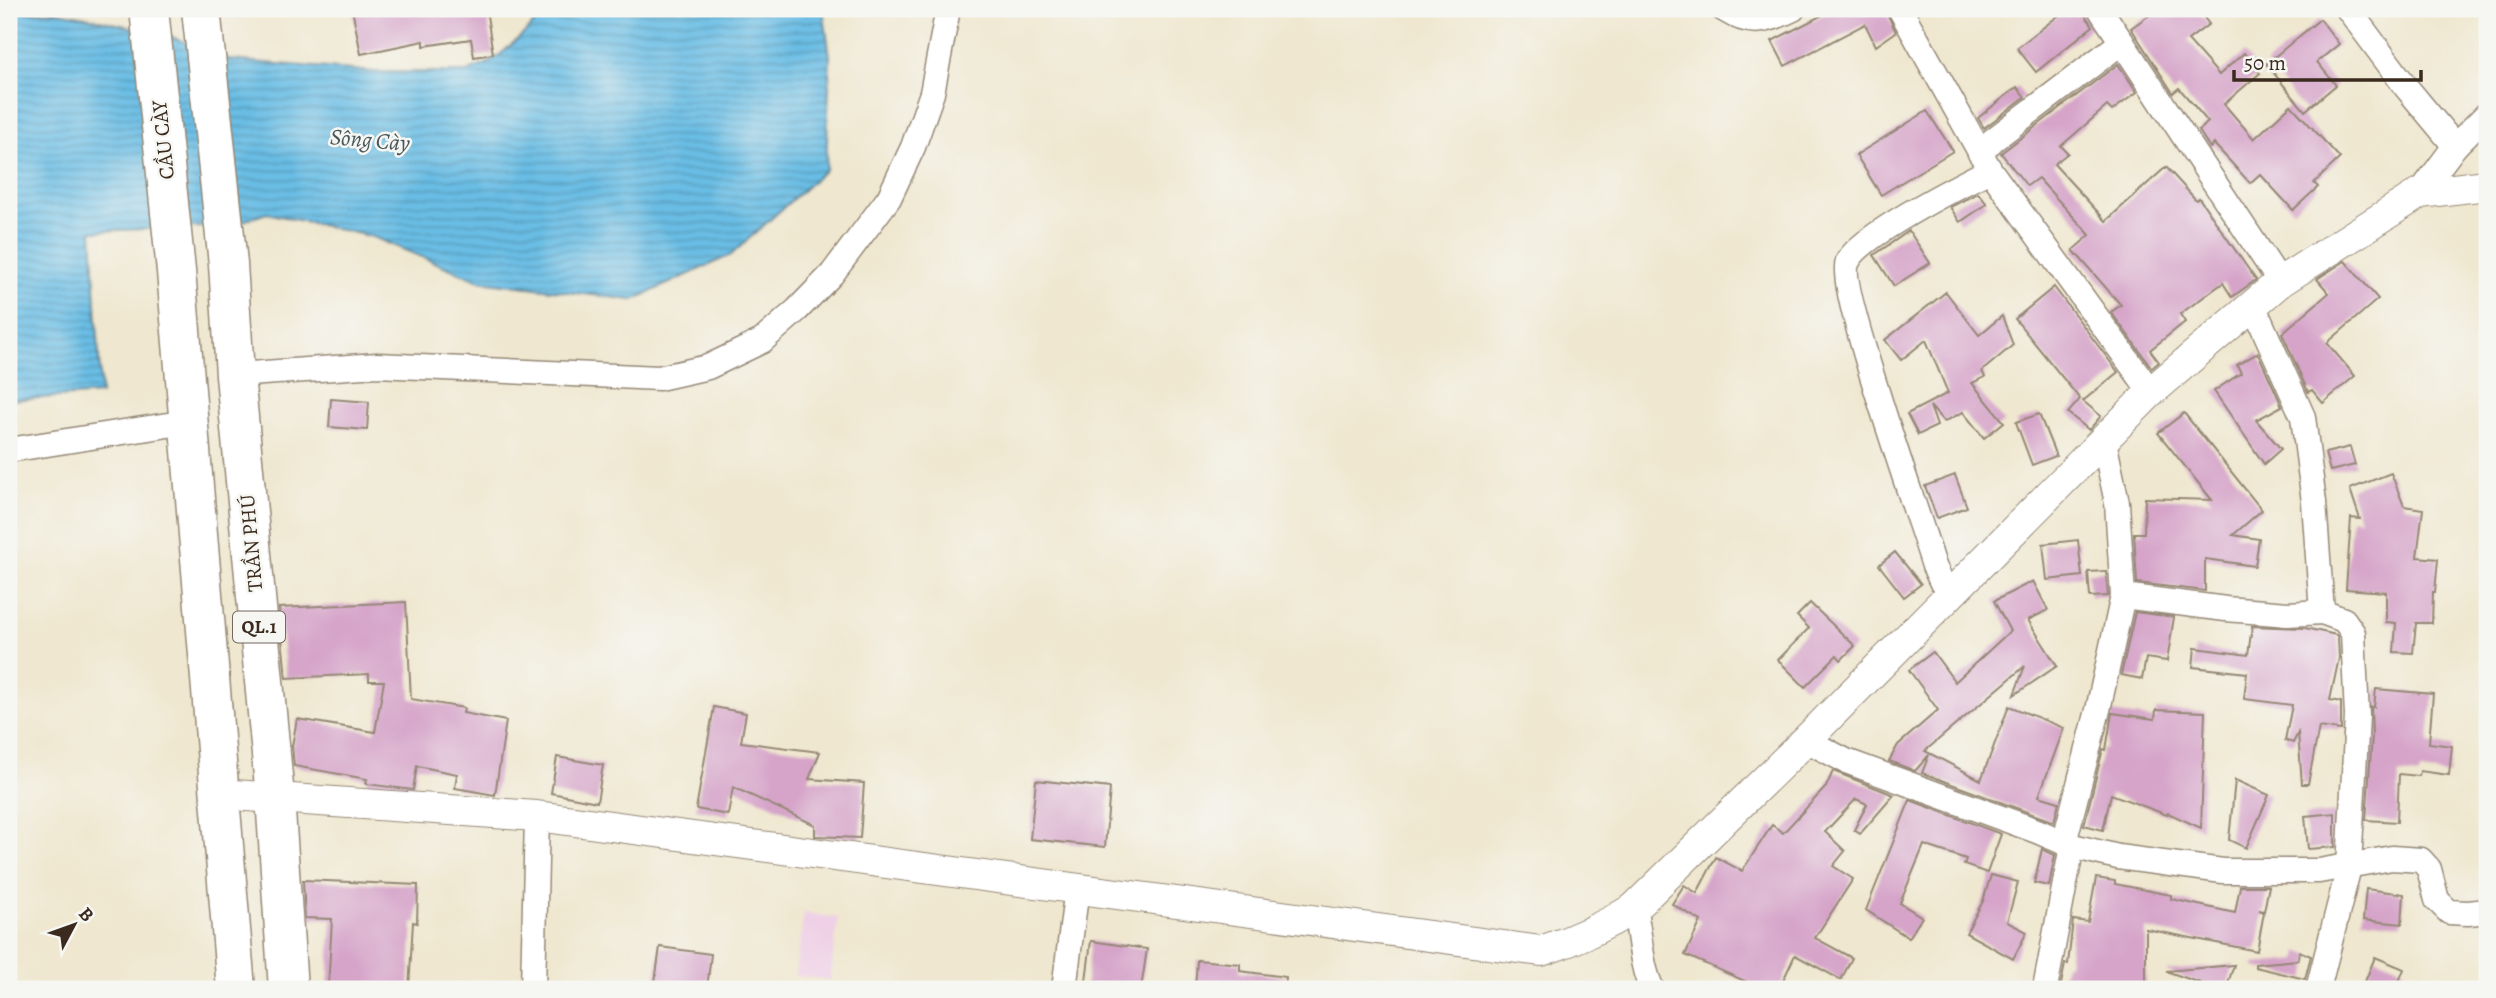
<svg xmlns="http://www.w3.org/2000/svg" width="2496" height="998" viewBox="0 0 2496 998" font-family="Alegreya,serif">
<defs>
<pattern id="water-rules" width="6" height="5" patternUnits="userSpaceOnUse" patternTransform="scale(1.75)"><rect width="6" height="5" fill="#69bde5"/><path d="M0 2.5h6" fill="none" stroke="#589ab9"/></pattern>
</defs>
<rect width="100%" height="100%" fill="#f6f6f2"/>
<filter id="ink" filterUnits="userSpaceOnUse"><feTurbulence type="fractalNoise" baseFrequency=".0143" numOctaves="2"/><feDisplacementMap in="SourceGraphic" scale="14" xChannelSelector="R" yChannelSelector="G"/><feConvolveMatrix kernelMatrix="1 2 1 2 8 2 1 2 1" color-interpolation-filters="sRGB"/></filter>
<filter id="wash" filterUnits="userSpaceOnUse"><feTurbulence type="fractalNoise" baseFrequency=".00686" numOctaves="4" result="noise"/><feDisplacementMap in="SourceGraphic" scale="28" xChannelSelector="R" yChannelSelector="G"/><feGaussianBlur stdDeviation="1.57" result="paint"/><feColorMatrix in="noise" values="0 0 0 0 0 0 0 0 0 0 0 0 0 0 0 0 0 1.4 0 .05"/><feComposite in="paint" operator="in"/></filter>
<g filter="url(#wash)">
<rect width="100%" height="100%" fill="#efe7cf"/>
<path fill="#efd0e6" d="M804 913 838 918 830 980 795 975Z"/>
<path fill="url(#water-rules)" stroke="#527482" stroke-width="2" d="M546 9H823L830 56 826 169 731 255 633 300 480 281 373 237 267 213 228 226 92 231 101 394 9 400V13L54 11 91 18 169 36 230 60 376 72H467L486 64 501 54 531 27Z"/>
<g id="blocks">
<g fill="#d6a4c9">
<path d="M352 9H486L493 54 474 57 471 39 424 46V41L361 54Z"/>
<path d="M1834 9H1885L1896 32 1876 46 1865 24 1785 66 1772 41Z"/>
<path d="M2067 9H2080L2093 26 2036 72 2017 48Z"/>
<path d="M2158 9H2197L2209 24 2188 40 2219 75 2244 53 2260 73 2224 104 2254 139 2291 105 2340 158 2314 183 2318 187 2293 210 2260 174 2250 183 2214 144 2210 148 2199 131 2208 122 2179 88 2173 93 2131 28Z"/>
<path d="M2320 19 2339 44 2317 62 2336 85 2305 111 2266 64Z"/>
<path d="M2118 64 2137 92 2112 111 2107 106 2061 146 2068 153 2054 164 2106 221 2166 167 2196 200 2199 198 2256 280 2232 297 2223 283 2180 314 2185 322 2150 350 2159 362 2152 368 2111 312 2121 305 2073 250 2090 235 2038 178 2027 186 2001 153Z"/>
<path d="M2017 87 2025 97 1984 128 1978 118Z"/>
<path d="M1927 111 1953 151 1881 195 1856 155Z"/>
<path d="M1978 193 1987 204 1960 222 1950 207Z"/>
<path d="M1909 231 1930 263 1894 286 1874 255Z"/>
<path d="M2345 261 2378 299 2327 343 2355 376 2323 403 2312 390 2308 392 2282 333 2329 293 2317 279Z"/>
<path d="M2054 287 2118 372 2083 401 2101 416 2089 430 2068 413 2080 399 2015 319Z"/>
<path d="M1946 292 1979 335 2002 316 2013 345 1982 371 1985 377 1972 383 2004 422 1984 438 1963 412 1944 422 1930 406 1937 426 1918 435 1907 414 1948 393 1926 340 1901 360 1885 340Z"/>
<path d="M2258 353 2282 406 2256 420 2281 449 2264 464 2214 391 2241 373 2237 365Z"/>
<path d="M331 399 369 402 367 430 329 427Z"/>
<path d="M2184 413 2262 510 2233 535 2259 539 2255 566 2205 559V591L2137 583 2134 533H2144L2145 498 2212 500 2158 433Z"/>
<path d="M2039 414 2056 456 2032 465 2016 422Z"/>
<path d="M2350 447 2355 465 2330 471 2325 453Z"/>
<path d="M2391 473 2404 506 2423 509 2417 557 2438 559 2435 592H2433L2432 623H2416L2413 653 2394 652 2396 623 2386 622V592L2346 589 2351 518 2360 519 2350 489Z"/>
<path d="M1955 475 1967 507 1937 518 1925 486Z"/>
<path d="M2078 540 2082 576 2047 580 2043 544Z"/>
<path d="M1895 552 1921 584 1904 597 1879 565Z"/>
<path d="M2106 571 2108 596 2090 597 2088 572Z"/>
<path d="M2033 581 2048 610 2028 620 2057 666 2014 695 2025 666 1925 751 1981 780 2009 706 2064 728 2039 796 2059 802 2054 822 1922 773 1929 755 1915 771 1889 761 1898 745 1938 710 1909 670 1933 652 1955 682 2010 631 1994 601Z"/>
<path d="M406 602 411 699 464 708 463 713 506 721 495 795 455 788 457 774 417 766 413 790 366 784 367 779 294 766 292 746 297 719 375 732 384 681H369V674L286 678 279 608Z"/>
<path d="M1810 603 1855 646 1841 660 1837 655 1805 687 1778 660 1809 628 1797 616Z"/>
<path d="M2135 612 2174 617 2167 661 2146 658 2142 679 2121 675Z"/>
<path d="M2252 626 2305 628 2336 635 2338 638 2339 658 2330 700 2341 702V730L2319 727 2308 784H2302L2298 733 2293 743 2285 740 2292 705 2244 699 2247 673 2193 667 2195 648 2248 655Z"/>
<path d="M2376 689 2433 694 2429 743 2452 746 2449 775 2420 771 2419 776 2399 774 2397 822 2366 820 2372 735 2371 707H2374Z"/>
<path d="M714 707 746 713 741 742 820 752 809 779 864 783 860 838 815 836V825L733 787 728 815 696 809Z"/>
<path d="M2156 710 2205 712 2201 828 2168 813 2167 815 2111 794 2103 830 2084 825 2103 749 2106 750 2112 713 2155 719Z"/>
<path d="M557 757 603 765 597 802 551 793Z"/>
<path d="M1833 771 1894 795 1860 834 1854 830 1867 804 1856 799 1825 832 1845 851 1833 866 1853 879 1815 938 1852 958 1841 980 1795 955 1779 989H1763L1685 955 1701 921 1672 904 1684 885 1697 893 1716 857 1742 871 1772 825 1783 833 1826 787Z"/>
<path d="M1036 780 1110 788 1105 847 1030 839Z"/>
<path d="M2235 780 2269 795 2246 848 2229 840Z"/>
<path d="M1910 800 2001 834 1987 873 1964 865 1966 859 1924 845 1900 903 1922 917 1909 938 1866 910Z"/>
<path d="M2335 813V847L2308 849 2305 816Z"/>
<path d="M2042 849 2055 855 2049 886 2034 883Z"/>
<path d="M1991 875 2018 882 2007 922 2027 932 2013 959 1966 933 1983 901Z"/>
<path d="M2096 878 2115 881V884L2171 895V899L2235 913 2240 886H2269L2264 911 2259 910 2264 912 2257 951 2146 929V986H2103V989H2060L2065 964H2068L2073 920 2088 922Z"/>
<path d="M303 880 418 885 417 923 413 922 409 989H328L332 919 305 918Z"/>
<path d="M2366 889 2404 894 2402 924 2363 920Z"/>
<path d="M1091 941 1147 949 1141 989H1085Z"/>
<path d="M660 947 711 954 707 989H654Z"/>
<path d="M2299 951 2311 956 2305 979 2255 967V964L2298 960Z"/>
<path d="M2375 957 2404 969 2396 989H2362Z"/>
<path d="M1197 960 1240 964V971L1286 977 1285 989H1195Z"/>
<path d="M2234 965 2226 989H2217L2166 971Z"/>
</g>
</g>
</g>
<g filter="url(#ink)">
<use href="#blocks" fill-opacity="0" stroke="#958876" stroke-width="2"/>
<g fill="none" stroke-linecap="round" stroke-linejoin="round">
<g stroke="#958876" stroke-width="27">
<g id="minor">
<path d="M1723 9C1750 26 1765 23 1793 9"/>
<path d="M1900 9 1990 170 2151 392"/>
<path d="M2100 9 2280 282"/>
<path d="M2348 9 2406 87 2455 146"/>
<path d="M1980 153 1993 140 2122 42"/>
<path d="M2420 193 2455 146 2487 114"/>
<path d="M2253 305 2303 417 2314 502 2322 612"/>
<path d="M235 375 377 365 659 378 708 367 762 341 797 310 832 274 889 198 913 147 932 93 948 9"/>
<path d="M9 450 187 422"/>
<path d="M1951 594 1942 583 1934 566C1922 525 1835 284 1848 261 1861 235 1960 185 1990 170"/>
<path d="M2123 596 2226 609 2288 614 2322 612 2344 620 2353 633 2357 716 2349 867 2318 989"/>
<path d="M1806 740 1846 761 2037 831 2072 846 2118 857 2223 871H2319L2392 858 2421 860 2429 869 2437 900 2449 912 2468 913 2487 911"/>
<path d="M2064 843 2098 710 2123 596 2117 503 2104 441"/>
<path d="M1634 908C1641 935 1640 965 1652 989"/>
<path d="M533 989 537 816"/>
<path d="M1064 989 1077 888"/>
<path d="M2045 989 2072 846"/>
</g>
</g>
<g stroke="#958876" stroke-width="32">
<path id="tertiary" d="M219 794 537 816 1541 951C1575 940 1604 927 1634 908L1806 740 2151 392 2280 282 2420 193 2487 185"/>
</g>
<g stroke="#958876" stroke-width="41">
<g id="primary">
<path d="M149 9 176 271 236 989"/>
<path d="M201 9 228 264 235 375 275 797 288 989"/>
</g>
</g>
<use href="#minor" stroke="#fff" stroke-width="24"/>
<use href="#tertiary" stroke="#fff" stroke-width="30"/>
<use href="#primary" stroke="#fff" stroke-width="38"/>
</g>
</g>
<g text-anchor="middle" dominant-baseline="central" stroke-width="5" stroke-linejoin="round" paint-order="stroke">
<rect fill="#f6f6f2" stroke="#73675e" stroke-width="2" x="233" y="611.5" width="52" height="31" rx="5"/>
<g font-size="19" font-weight="bold" fill="#3b2a1e">
<text x="259" y="627">QL.1</text>
</g>
<g font-size="21" fill="#3b2a1e" stroke="#f6f6f2">
<text transform="translate(163 140) rotate(-96)">CẦU CÀY</text>
<text transform="translate(251 543) rotate(-95)">TRẦN PHÚ</text>
</g>
<g font-size="23" font-style="italic" fill="#49565a" stroke="#f6f6f2">
<text transform="translate(370 140) rotate(5)">Sông Cày</text>
</g>
</g>
<rect width="2496" height="998" fill="none" stroke="#f6f6f2" stroke-width="35"/>
<g transform="translate(74 925) rotate(49)" stroke="#f6f6f2" stroke-width="5" paint-order="stroke">
<path d="M0-5L12 26L0 18L-12 26Z" fill="#3b2a1e"/>
<text y="-10" font-size="19" font-weight="bold" text-anchor="middle" fill="#3b2a1e">B</text>
</g>
<path d="M2234 70v10h187v-10" fill="none" stroke="#3b2a1e" stroke-width="3.5"/>
<text x="2244" y="70" font-size="21" fill="#3b2a1e" stroke="#f6f6f2" stroke-width="5" paint-order="stroke">50 m</text>
</svg>
